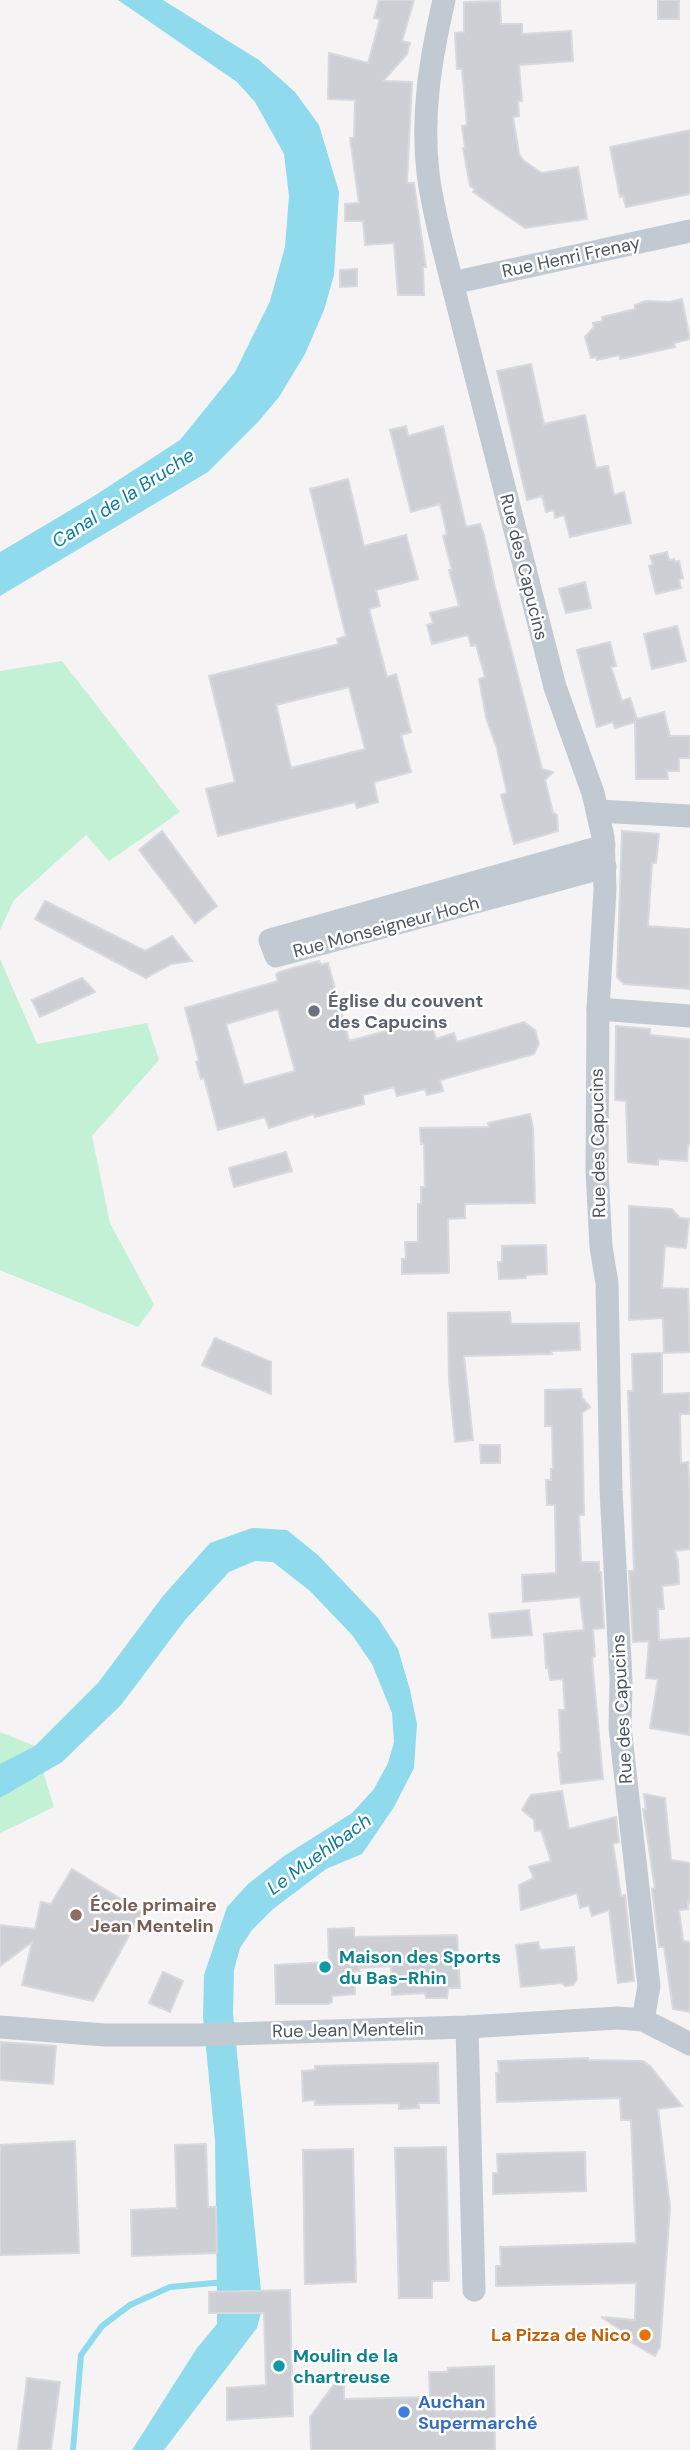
<svg xmlns="http://www.w3.org/2000/svg" width="690" height="2450" viewBox="0 0 690 2450" font-family="'DM Sans',sans-serif">
<rect width="100%" height="100%" fill="#f5f3f3"/>
<g fill="#c3f1d5">
<path d="M62 661 180 812 109 861 86 835 14 900 0 930V671Z"/>
<path d="M0 959 37 1044 147 1023 159 1060 92 1136 110 1223 154 1305 138 1327 0 1270Z"/>
<path d="M0 1732 35 1746 54 1807 0 1833Z"/>
</g>
<g fill="#90daee">
<path d="M118 0H163L259 60 295 92 319 125 339 192 334 275 324 310 305 354 279 397 258 422 208 472 0 596V552L94 496 180 440 235 372 270 301 285 247 289 196 284 154 255 102 237 82Z"/>
<path d="M252 1528 287 1530 318 1555 378 1618 398 1649 410 1690 417 1724 414 1768 394 1807 362 1854 326 1869 273 1909 252 1930 240 1948 234 1970 233 2013 261 2291 217 2292 215 2140 203 2017 204 1975 227 1907 248 1884 284 1856 352 1813 374 1789 388 1763 394 1742 392 1713 372 1664 352 1635 310 1591 273 1562 255 1561 229 1572 185 1620 121 1705 62 1762 0 1798V1764L35 1746 98 1683 163 1596 210 1543Z"/>
<path d="M217 2313H261L257 2328 164 2450H132L197 2348 217 2324Z"/>
</g>
<g fill="none" stroke-linecap="round" stroke-linejoin="round">
<path stroke="#90daee" stroke-width="6" d="M73 2450 81 2355 102 2326 130 2305 170 2287 225 2282"/>
</g>
<g fill="#cdcfd5" stroke="#d7d9de" stroke-width="2" fill-rule="evenodd">
<path d="M379 0H414L402 41 410 43 407 54 383 81 412 82 407 183H414L424 254 426 267H423L424 295H398L394 243 365 245 363 221H345V204L359 203 350 138H354L355 100 328 99 329 53 368 63 380 19 374 18Z"/>
<rect x="658" y="0" width="21" height="19"/>
<path d="M500 1 501 24H522V34L571 31 573 61 519 65 522 101H518L519 116 513 117 519 154 524 161 542 173 578 167 587 219 525 228 473 192 475 189 470 186 463 148H465L462 126 467 125 462 69H457L455 33 464 32V2Z"/>
<path d="M690 130V194L626 207 623 196 620 197 610 147Z"/>
<path d="M357 269V286L340 287V270Z"/>
<path d="M682 299 690 339 674 343 675 347 620 359 619 355 597 360 596 357 591 358 585 337 594 327 593 323 603 321 602 317 635 309V305L646 301 670 302Z"/>
<path d="M531 364 544 424 585 415 596 468 608 466 614 495 624 492 631 523 570 537 564 515 555 518 554 510 546 512 542 496 527 500 497 371Z"/>
<path d="M406 426 408 436 443 426 466 527 480 524 484 535 495 587 542 769 553 772 545 780 553 813 557 815 558 831 514 844 501 795 507 793 497 749 486 717 479 679 485 677 476 645 471 646 468 635 432 644 427 625 433 623 430 613 459 606 449 570H452L443 536 447 534 440 504 411 512 390 430Z"/>
<path d="M348 479 364 546 406 535 418 579 376 590 380 606 369 609 387 677 396 674 411 732 401 735 411 772 374 782 378 802 357 808 355 802 218 836 206 789 235 782 209 676 339 644 337 639 346 636 310 489ZM349 687 365 749 291 768 276 705Z"/>
<path d="M667 552 669 560 674 559 675 562 679 561 683 578 679 579 681 588 656 594 649 566 653 564 650 556Z"/>
<path d="M585 582 591 608 566 613 559 589Z"/>
<path d="M677 626 686 661 652 669 644 634Z"/>
<path d="M610 642 616 666 611 667 622 701 630 698 637 719 664 712 670 736H690V758H679V771H667L668 779H636L635 722 615 728 613 722 597 727 577 650Z"/>
<path d="M162 831 217 906 195 923 139 850Z"/>
<path d="M622 831 659 834 656 863H652L648 926 690 929V989L624 984 617 977Z"/>
<path d="M45 901 145 951 172 936 192 961 171 964 146 978 35 919Z"/>
<path d="M319 961 321 965 328 963 349 1041 430 1019 436 1039 454 1033 457 1042 524 1022 535 1030 539 1044 534 1054 440 1080 443 1091 427 1095 425 1089 397 1096 394 1087 363 1095 364 1104 315 1117 314 1114 269 1128 265 1117 218 1130 204 1078 201 1079 196 1062 199 1061 185 1008 278 981 276 975 279 972ZM278 1009 295 1071 244 1085 226 1024Z"/>
<path d="M82 978 95 992 40 1017 32 1000Z"/>
<path d="M616 1026 650 1029V1035L690 1039V1145H688L687 1161 658 1159V1165L628 1162 626 1101 615 1100Z"/>
<path d="M530 1114 533 1128 535 1203 465 1204V1218L448 1219 449 1273 402 1274V1259H406L405 1242H418V1204H421V1187H425L424 1144H421L420 1128 489 1127 488 1123Z"/>
<path d="M286 1152 292 1171 234 1187 229 1168Z"/>
<path d="M629 1206 672 1209 680 1218 689 1219 686 1248 665 1246 662 1288 688 1289 690 1352 664 1353 663 1318 629 1320Z"/>
<path d="M546 1245 547 1274 526 1275V1278L499 1279 498 1262H502V1246Z"/>
<path d="M510 1312 511 1324 579 1323 580 1350 551 1351 552 1354 464 1356 473 1440 455 1442 449 1381 448 1313Z"/>
<path d="M215 1338 271 1362V1394L202 1365Z"/>
<path d="M662 1353V1394L690 1393V1414H680L681 1463 688 1462 690 1491V1549L675 1551 678 1561 679 1584 662 1586 664 1609H658L659 1640 690 1638V1735L650 1728 658 1679 646 1678 649 1641 633 1642 629 1571H634L628 1391H633L632 1354Z"/>
<path d="M581 1389 582 1398 590 1407 582 1413 584 1515H579L581 1562H599V1572H601L604 1628 593 1629 595 1656 592 1658 603 1779 561 1784 558 1753 561 1752 559 1710H565L563 1679 550 1680 548 1667 546 1668 544 1634 584 1630 580 1597 523 1602 522 1575 556 1573 555 1505H547L546 1480H551V1469H553L552 1426H545V1390Z"/>
<path d="M480 1445H500V1463H481Z"/>
<path d="M529 1610 532 1635 492 1638 489 1614Z"/>
<path d="M562 1791 569 1829 616 1817 619 1842 613 1844 621 1896 625 1895 634 1981 618 1983 609 1910 592 1916 589 1905 580 1908 577 1893 521 1910 519 1885 534 1878 529 1867 551 1861 541 1830 535 1831 534 1820 522 1810 531 1795Z"/>
<path d="M644 1794 665 1798 671 1860 690 1863V1903L688 1902V1909L679 1910 683 1941 690 1942V2012L673 2009 664 1947H659L652 1889 655 1888 643 1809H646Z"/>
<path d="M72 1869 142 1912 93 2001 22 1985 32 1942 0 1966V1925L35 1929 41 1902 51 1904Z"/>
<path d="M354 1928V1937L457 1935 460 1988H448L447 1998H426L425 1993 392 1995 391 1966 359 1968V1971H355V1994L332 1996V2002L328 2004H276L275 1965 329 1962 328 1929Z"/>
<path d="M538 1942 540 1950 574 1947 577 1979 573 1985 565 1986 562 1983 521 1987 516 1945Z"/>
<path d="M163 1972 183 1981 170 2012 149 2003Z"/>
<path d="M0 2042 56 2046 53 2084 0 2080Z"/>
<path d="M588 2058V2060L643 2061 650 2066 682 2106 658 2109 670 2207 660 2347 655 2356 631 2342 633 2338 601 2317 635 2320 636 2283 496 2286V2266H501L500 2247 636 2243 631 2120H621L620 2098 497 2102 496 2073H499L498 2061Z"/>
<path d="M438 2063 439 2103H418L419 2108 399 2109V2103L315 2105V2100L303 2101 302 2071 315 2070V2066Z"/>
<path d="M75 2141 79 2253 0 2255V2145Z"/>
<path d="M206 2144 208 2207H216L217 2253 132 2256 131 2210 177 2208 175 2145Z"/>
<path d="M446 2147 449 2281H432V2298H399L395 2148Z"/>
<path d="M353 2149 356 2282 305 2284 303 2150Z"/>
<path d="M585 2152 586 2191 493 2194V2173H498L497 2154Z"/>
<path d="M290 2290 293 2416 227 2420V2388L266 2385 264 2313H209V2292Z"/>
<path d="M494 2366 495 2450H311L310 2417 344 2371V2399L430 2397 429 2372H447L448 2368Z"/>
<path d="M27 2378 60 2382 51 2450H18Z"/>
</g>
<g fill="none" stroke-linecap="round" stroke-linejoin="round">
<g stroke="#c1cad2" stroke-width="23">
<path d="M444 0C431 57 421 113 428 173 431 198 437 223 443 247L555 687 593 793 603 837 605 889 598 1009 597 1171 601 1247 607 1283 611 1490 621 1680 620 1727 649 1986 643 2020"/>
<path d="M452 283 690 231"/>
<path d="M598 811 690 816"/>
<path d="M604 846 270 940 276 956 605 867"/>
<path d="M598 1009 690 1016"/>
<path d="M0 2027 105 2035H197L467 2027 618 2018 643 2020 690 2044"/>
<path d="M467 2027 474 2290"/>
</g>
</g>
<circle fill="#6b7280" stroke="#fff" stroke-width="2.5" cx="314" cy="1011" r="7"/>
<circle fill="#8d6e63" stroke="#fff" stroke-width="2.5" cx="76" cy="1915" r="7"/>
<g fill="#0f9aa8" stroke="#fff" stroke-width="2.5">
<circle cx="325" cy="1967" r="7"/>
<circle cx="279" cy="2366" r="7"/>
</g>
<circle fill="#e8710a" stroke="#fff" stroke-width="2.5" cx="645" cy="2335" r="7"/>
<circle fill="#3f7fe0" stroke="#fff" stroke-width="2.5" cx="404" cy="2412" r="7"/>
<g text-anchor="middle" dominant-baseline="central" stroke-width="5" stroke-linejoin="round" paint-order="stroke">
<g font-size="18" fill="#4a5661" stroke="#fff">
<text transform="translate(571 257) rotate(-12)">Rue Henri Frenay</text>
<text transform="translate(524 567) rotate(76)">Rue des Capucins</text>
<text transform="translate(386 927) rotate(-15)">Rue Monseigneur Hoch</text>
<text transform="translate(598 1143) rotate(-91)">Rue des Capucins</text>
<text transform="translate(622 1709) rotate(-93)">Rue des Capucins</text>
<text transform="translate(348 2030) rotate(-1)">Rue Jean Mentelin</text>
</g>
<g font-size="18" font-weight="bold" fill="#5b616d" stroke="#fff" text-anchor="start">
<text x="328" y="1001">Église du couvent<tspan x="328" dy="21">des Capucins</tspan></text>
</g>
<g font-size="18" font-weight="bold" fill="#785e54" stroke="#fff" text-anchor="start">
<text x="90" y="1905">École primaire<tspan x="90" dy="21">Jean Mentelin</tspan></text>
</g>
<g font-size="18" font-weight="bold" fill="#0d838f" stroke="#fff" text-anchor="start">
<text x="339" y="1957">Maison des Sports<tspan x="339" dy="21">du Bas-Rhin</tspan></text>
<text x="293" y="2356">Moulin de la<tspan x="293" dy="21">chartreuse</tspan></text>
</g>
<g font-size="18" font-weight="bold" fill="#c56008" stroke="#fff" text-anchor="end">
<text x="631" y="2335">La Pizza de Nico</text>
</g>
<g font-size="18" font-weight="bold" fill="#366cbe" stroke="#fff" text-anchor="start">
<text x="418" y="2402">Auchan<tspan x="418" dy="21">Supermarché</tspan></text>
</g>
<g font-size="19" font-style="italic" fill="#0c7c9b" stroke="#fff">
<text transform="translate(123 498) rotate(-33)">Canal de la Bruche</text>
<text transform="translate(319 1854) rotate(-36)">Le Muehlbach</text>
</g>
</g>
</svg>
